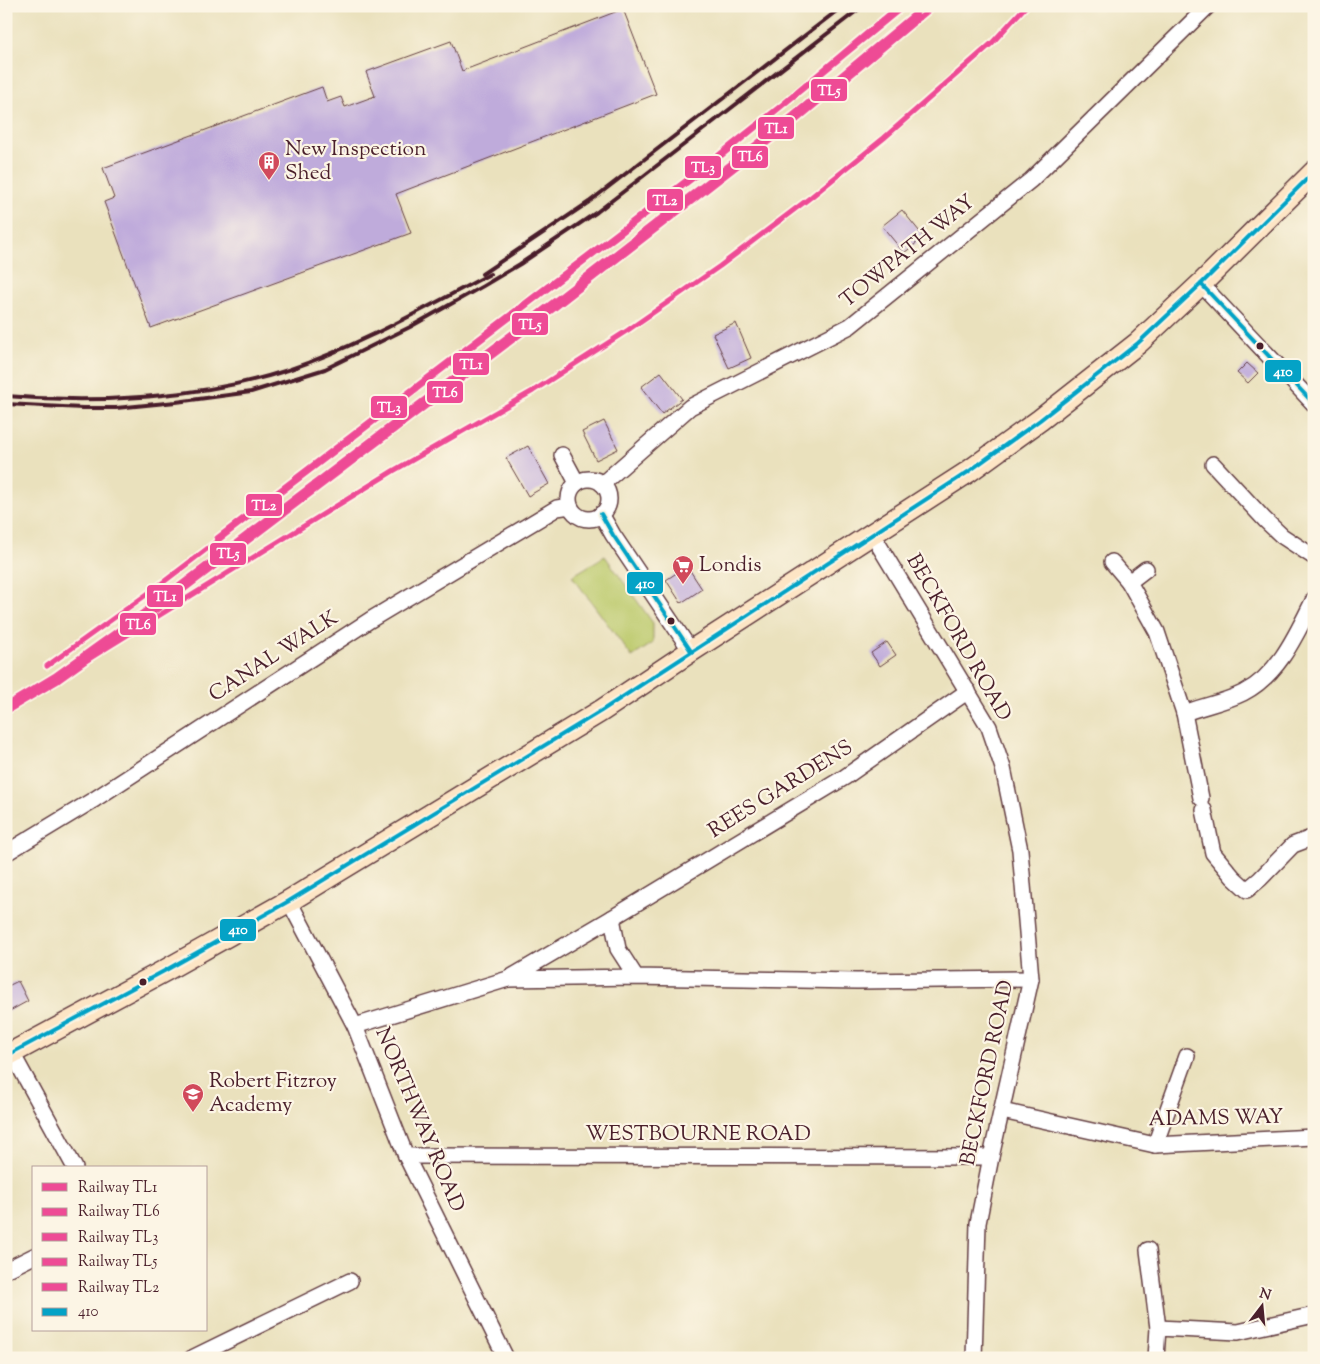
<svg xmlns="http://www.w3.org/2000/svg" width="1320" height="1364" viewBox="0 0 1320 1364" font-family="'Sorts Mill Goudy',serif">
<rect width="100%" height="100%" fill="#fcf5e5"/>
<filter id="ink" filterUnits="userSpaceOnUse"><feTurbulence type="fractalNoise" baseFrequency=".02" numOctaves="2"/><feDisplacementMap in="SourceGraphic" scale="10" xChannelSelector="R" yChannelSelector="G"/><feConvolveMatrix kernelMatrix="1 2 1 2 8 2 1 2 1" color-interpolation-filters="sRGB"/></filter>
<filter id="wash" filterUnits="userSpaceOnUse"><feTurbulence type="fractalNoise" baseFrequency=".0096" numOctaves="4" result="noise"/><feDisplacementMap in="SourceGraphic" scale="20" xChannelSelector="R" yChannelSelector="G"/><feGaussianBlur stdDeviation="1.12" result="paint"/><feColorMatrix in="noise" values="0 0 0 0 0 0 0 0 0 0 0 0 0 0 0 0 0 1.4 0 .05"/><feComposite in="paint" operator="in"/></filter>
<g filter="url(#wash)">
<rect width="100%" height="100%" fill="#eae1bd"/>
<path fill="#bbc96b" stroke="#82744b" d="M605 556 653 623V643L632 657 572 576Z"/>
<g id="blocks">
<g fill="#bfabdb">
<path d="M623 9 656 94 396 194 411 233 151 328 104 202 114 198 103 168 322 87 327 102 341 97 345 107 375 96 366 72 451 41 462 71Z"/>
<path d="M902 210 924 237 904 253 882 226Z"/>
<path d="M736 323 751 358 729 368 713 334Z"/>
<path d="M1247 363 1258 373 1248 383 1237 373Z"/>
<path d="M661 372 682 399 662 414 641 387Z"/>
<path d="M604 421 618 449 596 460 582 432Z"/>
<path d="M528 446 549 484 528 496 506 458Z"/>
<path d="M687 566 702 589 681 603 666 580Z"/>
<path d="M887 642 896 655 880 666 871 653Z"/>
<path d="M18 981 28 1001 6 1013V987Z"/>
</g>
</g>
</g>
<g filter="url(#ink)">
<use href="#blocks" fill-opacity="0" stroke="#623c41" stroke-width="1"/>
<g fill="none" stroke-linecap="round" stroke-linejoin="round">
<g stroke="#623c41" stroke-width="18">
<g id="street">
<path d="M1201 284 1314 404"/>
<path d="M562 455 577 483"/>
<path d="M1213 464 1265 520 1282 536 1314 557"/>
<circle cx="589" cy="499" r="20"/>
<path d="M602 484 690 407 850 326 1031 180 1208 6"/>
<path d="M601 514 613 535 691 651"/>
<path d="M872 534 989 727 1003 768 1020 850 1031 979 991 1157 978 1223 974 1358"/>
<path d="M1112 562 1129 582"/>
<path d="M1146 569 1129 582 1157 632 1184 713C1203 706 1225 702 1243 693 1279 675 1297 633 1314 599"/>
<path d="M1184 713 1201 798"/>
<path d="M1204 810 1213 853 1233 877 1247 890 1260 879 1293 845 1314 837"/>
<path d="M6 853 95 799 370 620 557 508 570 506"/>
<path d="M289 901 355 1026 406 1156 506 1358"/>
<path d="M612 918 845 777 968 691"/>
<path d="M636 977 618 949 612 918 508 979 636 977 857 981 1031 979"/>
<path d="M355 1026 508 979"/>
<path d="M12 1053 75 1168"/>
<path d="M1002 1111 1155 1145 1314 1137"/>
<path d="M1155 1145 1187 1056"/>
<path d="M406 1156 991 1157"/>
<path d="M1148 1250 1158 1328"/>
<path d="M6 1270 34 1256"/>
<path d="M192 1358 350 1281"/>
<path d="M1156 1358 1158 1328 1238 1332 1314 1315"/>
</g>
</g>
<g stroke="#623c41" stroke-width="24">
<path id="secondary" d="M6 1056 166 970 289 901 601 711 691 651 968 472 1040 420 1138 343 1201 284 1314 172"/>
</g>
<use href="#street" stroke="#fff" stroke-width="15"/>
<use href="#secondary" stroke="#fde5c5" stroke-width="21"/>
<g stroke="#4a1f2b" stroke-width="4">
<path d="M482 274 589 202 843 6"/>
<path d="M6 396C95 404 203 398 288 370 359 346 424 308 490 274"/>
<path d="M6 404 82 408H116L176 402 251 392 325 369 410 327 483 286 520 264 597 212 863 6"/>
</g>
<g stroke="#fcf5e5" stroke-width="8">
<g id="bus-1">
<path d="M1201 284 1314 404"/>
<path d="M601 514 613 535 691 651"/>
<path d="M6 1056 166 970 289 901 601 711 968 472 1040 420 1138 343 1201 284 1314 172"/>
</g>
</g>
<use href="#bus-1" stroke="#04a2c6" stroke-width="4"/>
<g stroke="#fcf5e5" stroke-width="9">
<path id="rail-1" d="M6 705 54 676 164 597 541 311 793 115 924 6"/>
</g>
<g stroke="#fcf5e5" stroke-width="9">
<path id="rail-2" d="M9 710 58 681 168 602 545 316 797 120 928 11"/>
</g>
<g stroke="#fcf5e5" stroke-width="9">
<g id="rail-3">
<path d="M217 538 701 169 783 104 899 6"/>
<path d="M6 710 393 471 533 391 628 330 720 266 811 197 884 138 992 43 1026 6"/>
</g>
</g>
<g stroke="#fcf5e5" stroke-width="9">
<path id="rail-4" d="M12 707 56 680 189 583 543 314 795 119 917 16"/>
</g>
<g stroke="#fcf5e5" stroke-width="9">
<path id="rail-5" d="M47 666 157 587 704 170 904 6"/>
</g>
<use href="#rail-1" stroke="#ee4b95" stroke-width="5"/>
<use href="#rail-2" stroke="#ee4b95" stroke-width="5"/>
<use href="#rail-3" stroke="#ee4b95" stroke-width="5"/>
<use href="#rail-4" stroke="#ee4b95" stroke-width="5"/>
<use href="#rail-5" stroke="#ee4b95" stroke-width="5"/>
</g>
</g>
<defs>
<g id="building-pin" transform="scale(1.125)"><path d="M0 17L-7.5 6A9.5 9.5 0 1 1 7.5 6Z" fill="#d1495b" stroke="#fcf5e5"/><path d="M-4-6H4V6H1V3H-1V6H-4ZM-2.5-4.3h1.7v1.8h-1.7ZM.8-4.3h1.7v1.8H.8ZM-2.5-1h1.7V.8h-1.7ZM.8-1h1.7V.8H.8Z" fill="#fff"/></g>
<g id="supermarket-pin" transform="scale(1.125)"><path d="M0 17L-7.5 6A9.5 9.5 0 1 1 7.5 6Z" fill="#d1495b" stroke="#fcf5e5"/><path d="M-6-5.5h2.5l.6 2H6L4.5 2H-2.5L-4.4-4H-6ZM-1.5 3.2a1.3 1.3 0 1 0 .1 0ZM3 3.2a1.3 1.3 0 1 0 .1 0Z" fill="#fff"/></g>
<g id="school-pin" transform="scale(1.125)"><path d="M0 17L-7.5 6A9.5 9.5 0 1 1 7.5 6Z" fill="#d1495b" stroke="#fcf5e5"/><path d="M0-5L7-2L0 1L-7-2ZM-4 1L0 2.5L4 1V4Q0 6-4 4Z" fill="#fff"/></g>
</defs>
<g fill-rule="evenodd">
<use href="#building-pin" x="269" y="162"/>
<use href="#supermarket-pin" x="683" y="566"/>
<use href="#school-pin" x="193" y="1094"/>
</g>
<g fill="#4a1f2b" stroke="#fcf5e5" stroke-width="2">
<circle cx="1260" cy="346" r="4.5"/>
<circle cx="671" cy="621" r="4.5"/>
<circle cx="143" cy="982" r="4.5"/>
</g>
<g text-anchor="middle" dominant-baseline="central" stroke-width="4.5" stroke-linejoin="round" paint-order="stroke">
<g font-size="21" fill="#4a1f2b" stroke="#fcf5e5" text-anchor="start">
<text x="285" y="150">New Inspection<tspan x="285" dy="24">Shed</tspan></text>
<text x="699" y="566">Londis</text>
<text x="209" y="1082">Robert Fitzroy<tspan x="209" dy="24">Academy</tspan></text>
</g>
<g font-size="21" fill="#4a1f2b" stroke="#fcf5e5">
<text transform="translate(908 252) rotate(-39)">TOWPATH WAY</text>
<text transform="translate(958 638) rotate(60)">BECKFORD ROAD</text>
<text transform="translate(274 657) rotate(-33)">CANAL WALK</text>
<text transform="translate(781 790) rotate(-32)">REES GARDENS</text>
<text transform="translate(988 1073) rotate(-78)">BECKFORD ROAD</text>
<text transform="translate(1216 1119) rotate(-1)">ADAMS WAY</text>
<text transform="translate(419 1120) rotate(67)">NORTHWAY ROAD</text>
<text x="698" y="1135">WESTBOURNE ROAD</text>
</g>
</g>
<g stroke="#fcf5e5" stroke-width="2">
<rect x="810" y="78" width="38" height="24" rx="5" fill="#ee4b95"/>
<rect x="757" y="116" width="38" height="24" rx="5" fill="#ee4b95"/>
<rect x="731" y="145" width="38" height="24" rx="5" fill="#ee4b95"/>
<rect x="684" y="155" width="38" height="24" rx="5" fill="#ee4b95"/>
<rect x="646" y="188" width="38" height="24" rx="5" fill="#ee4b95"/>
<rect x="511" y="312" width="38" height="24" rx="5" fill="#ee4b95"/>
<rect x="452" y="352" width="38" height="24" rx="5" fill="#ee4b95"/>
<rect x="1264" y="359" width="38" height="24" rx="5" fill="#04a2c6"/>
<rect x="426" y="380" width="38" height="24" rx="5" fill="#ee4b95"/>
<rect x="370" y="395" width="38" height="24" rx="5" fill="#ee4b95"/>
<rect x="245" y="493" width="38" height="24" rx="5" fill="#ee4b95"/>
<rect x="209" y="542" width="38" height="24" rx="5" fill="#ee4b95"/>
<rect x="626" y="571" width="38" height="24" rx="5" fill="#04a2c6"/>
<rect x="146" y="584" width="38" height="24" rx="5" fill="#ee4b95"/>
<rect x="119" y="612" width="38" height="24" rx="5" fill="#ee4b95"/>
<rect x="219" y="918" width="38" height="24" rx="5" fill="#04a2c6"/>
</g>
<g font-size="14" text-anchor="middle" font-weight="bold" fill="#fff">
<text x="829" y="95">TL5</text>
<text x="776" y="133">TL1</text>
<text x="750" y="161">TL6</text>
<text x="703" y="172">TL3</text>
<text x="665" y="205">TL2</text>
<text x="530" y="329">TL5</text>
<text x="471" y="369">TL1</text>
<text x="1283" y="376">410</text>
<text x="445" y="397">TL6</text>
<text x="389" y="412">TL3</text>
<text x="264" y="510">TL2</text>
<text x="228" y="558">TL5</text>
<text x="645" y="588">410</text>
<text x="165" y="601">TL1</text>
<text x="138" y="629">TL6</text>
<text x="238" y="934">410</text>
</g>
<rect width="1320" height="1364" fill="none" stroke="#fcf5e5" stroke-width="25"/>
<rect x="32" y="1166" width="175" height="165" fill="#fcf5e5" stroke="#b59f9b"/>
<rect x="42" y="1183" width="25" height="8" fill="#ee4b95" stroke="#b59f9b"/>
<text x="78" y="1192" font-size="15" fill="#4a1f2b">Railway TL1</text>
<rect x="42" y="1208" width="25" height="8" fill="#ee4b95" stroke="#b59f9b"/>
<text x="78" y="1216" font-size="15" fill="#4a1f2b">Railway TL6</text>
<rect x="42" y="1233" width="25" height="8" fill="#ee4b95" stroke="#b59f9b"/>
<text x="78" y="1242" font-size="15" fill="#4a1f2b">Railway TL3</text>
<rect x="42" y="1258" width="25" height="8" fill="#ee4b95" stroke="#b59f9b"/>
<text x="78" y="1266" font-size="15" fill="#4a1f2b">Railway TL5</text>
<rect x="42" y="1283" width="25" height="8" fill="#ee4b95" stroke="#b59f9b"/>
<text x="78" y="1292" font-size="15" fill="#4a1f2b">Railway TL2</text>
<rect x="42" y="1308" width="25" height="8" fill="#04a2c6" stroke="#b59f9b"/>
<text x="78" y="1316" font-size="15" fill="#4a1f2b">410</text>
<g transform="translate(1262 1306) rotate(16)" stroke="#fcf5e5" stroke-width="4" paint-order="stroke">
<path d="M0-4L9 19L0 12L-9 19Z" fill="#4a1f2b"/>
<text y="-8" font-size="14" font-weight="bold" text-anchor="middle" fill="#4a1f2b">N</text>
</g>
</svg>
